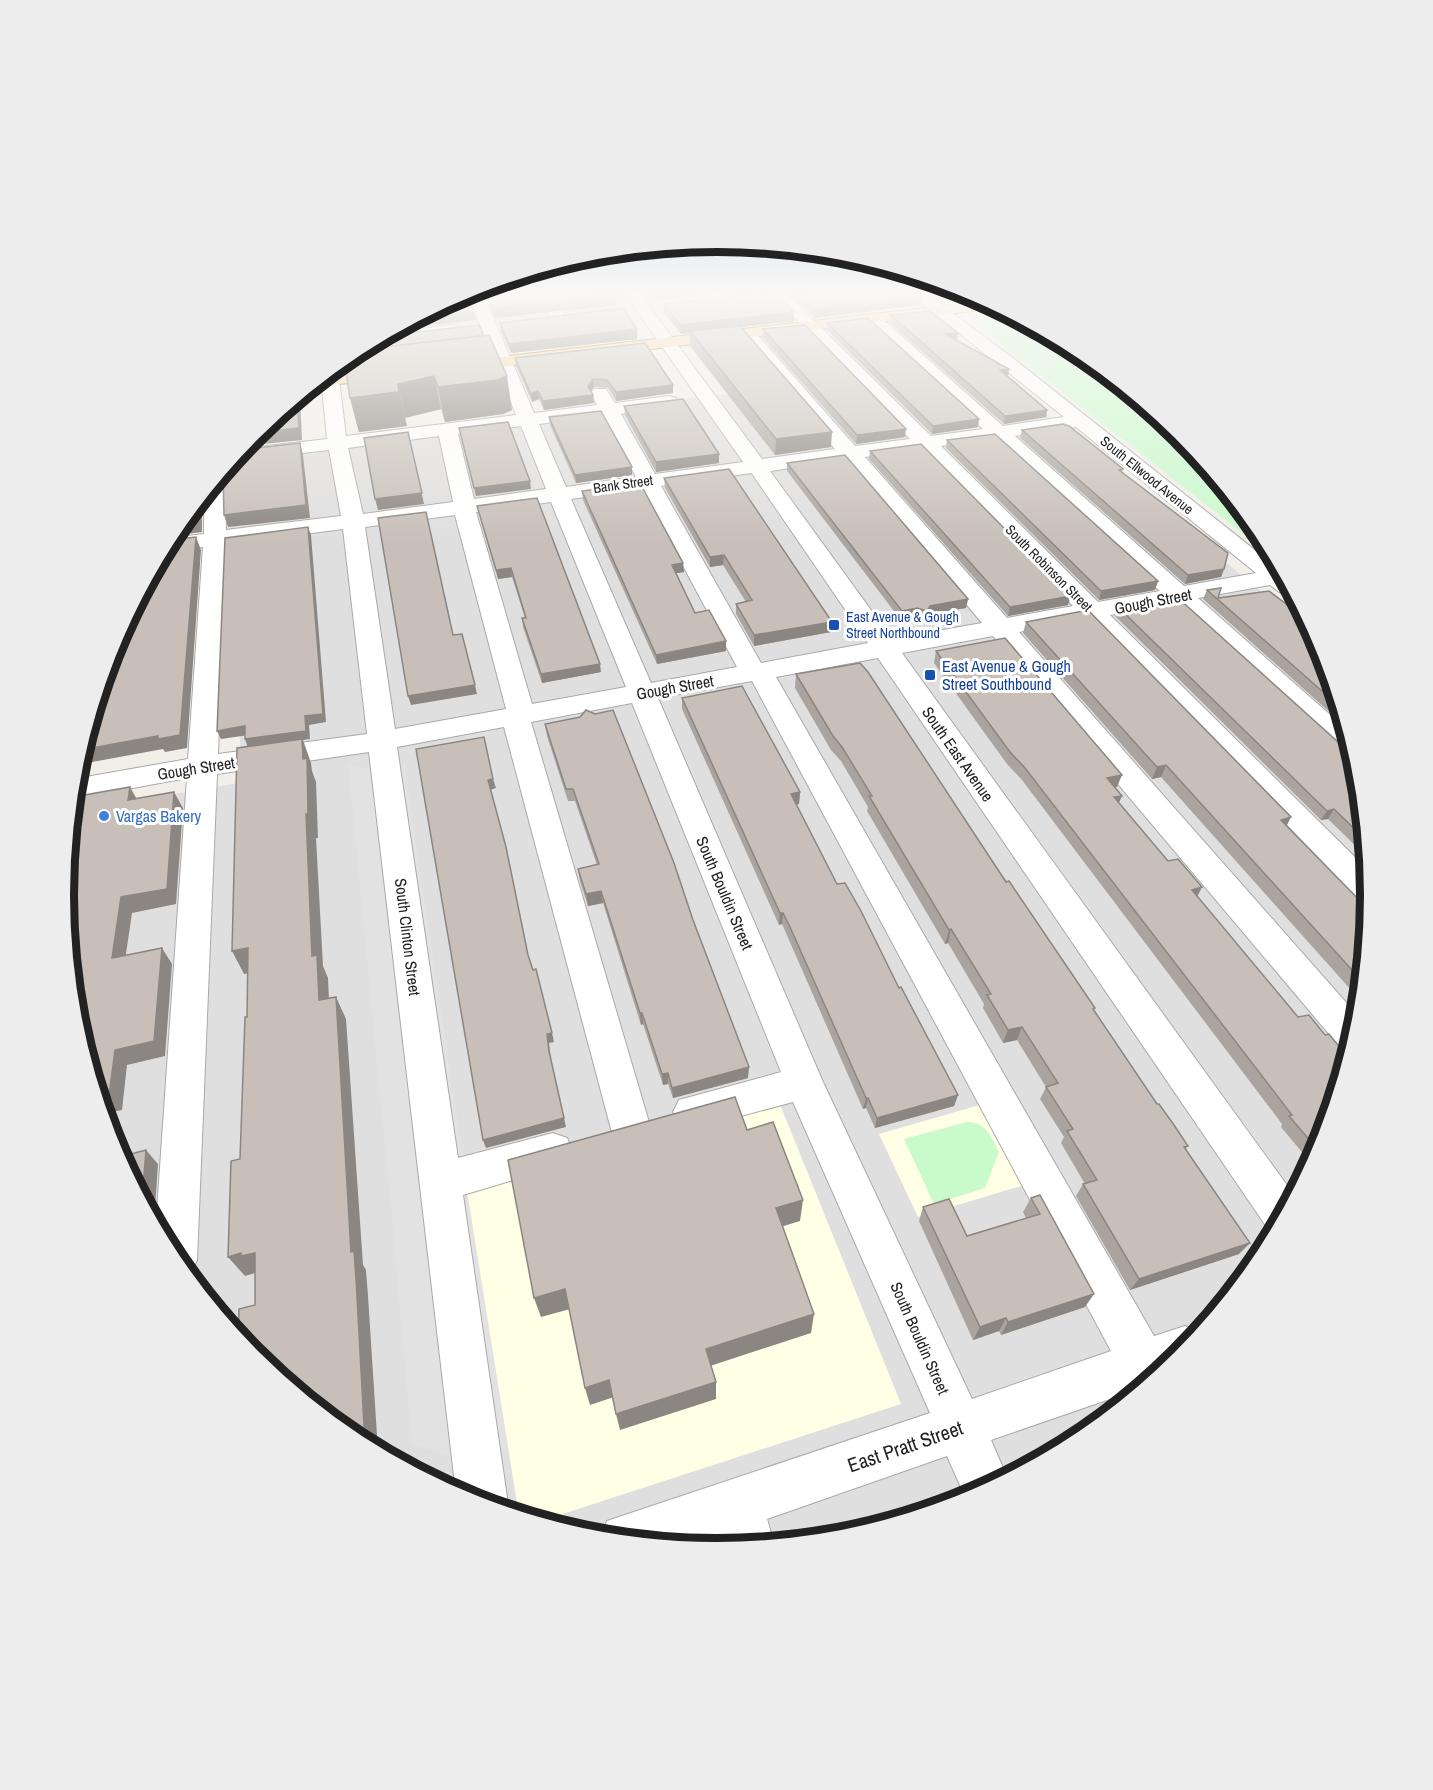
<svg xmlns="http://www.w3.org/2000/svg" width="1433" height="1790" viewBox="0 0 1433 1790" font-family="'Archivo Narrow',sans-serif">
<rect width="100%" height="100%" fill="#f2efe9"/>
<g fill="#e0dfdf">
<path d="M462 294H767L408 335 406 323Z"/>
<path d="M939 325 1316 637 1320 645 1358 768 1370 895 1357 1023 1320 1145 1260 1258 1178 1357 1079 1439 966 1499 844 1536 716 1548 589 1536 466 1499 353 1438 254 1357 173 1258 113 1145 75 1022 71 812 244 782 216 480 236 456 790 386 758 346Z"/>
</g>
<g fill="#ffffe5">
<path d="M779 1102 901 1404 541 1521 519 1515 466 1187Z"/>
<path d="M990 1102 1034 1182 918 1217 879 1134Z"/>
</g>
<g fill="#c8facc">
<path d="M1006 312 1080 352 1179 433 1260 532 1274 558 967 317Z"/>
<path d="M967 1122C987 1123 991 1136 999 1152L985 1188 934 1204 904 1139Z"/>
</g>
<g fill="#e2e2e2">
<path d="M348 764 375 771 455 1458 412 1444 391 1208Z"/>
<path d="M404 764 463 1158 449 1161 395 766Z"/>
<path d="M469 1203 508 1448 490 1452 455 1208Z"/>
</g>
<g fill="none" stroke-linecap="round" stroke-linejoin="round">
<g stroke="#a9a9a9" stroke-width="2">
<g id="minor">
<path d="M468 294H483L534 413 597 405 591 393 594 389H606L615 403 669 396 676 398 678 402 676 406 621 414 655 474 743 462 625 294H640L762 459 835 449 741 338 739 334 741 330H753L855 446 910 439 772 294H787L931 436 983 429 867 322 865 319 867 316H879L1003 426 1064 417 910 294H927L1013 358 1280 570 1292 593 1279 592 1270 585 1198 598 1346 729 1355 760 1343 758 1174 603 1110 615 1368 870 1369 905 1358 902 1085 619 1019 632 1358 1016 1349 1050 1340 1047 993 636 902 653 1294 1195 1274 1232 1268 1229 878 658 776 677 1154 1336 1185 1326 1199 1332 1178 1357 1134 1394 1133 1391 991 1440 1007 1477 966 1499 947 1456 767 1519 774 1543 724 1548 720 1535 686 1546 600 1537 607 1521 930 1413 793 1102 693 1129 679 1124 673 1112 679 1100 781 1072 632 703 531 722 651 1129 645 1142 631 1147 617 1142 611 1129 504 727 397 747 458 1158 553 1133 567 1138 573 1151 567 1164 463 1195 508 1504 506 1511 456 1493 369 752 217 774 197 1260 190 1275 188 1276 173 1258 156 1225 187 778 73 799 74 779 188 759 203 547 162 552 170 538 204 534V494L219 476 225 481 226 530 341 516 329 450 231 461 241 449 327 439 321 378 335 367 338 371 346 436 516 415ZM603 416 636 477 566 487 539 424ZM521 426 546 489 474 499 458 434ZM1076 427 1256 573 1184 586 1015 436ZM439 436 453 502 363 514 348 448ZM994 439 1160 591 1098 602 941 446ZM921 449 1073 606 1007 618 865 457ZM845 460 982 623 892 639 770 471ZM751 473 753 475 868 643 761 663 661 486ZM642 489 737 667 651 683 571 499ZM551 502 626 687 532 704 476 512ZM455 515 506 709 395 729 365 527ZM343 529 367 734 218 754 226 544ZM752 681 1111 1351 972 1399 823 1082 658 698Z"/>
<path d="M538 294H552L566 318 564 321H552Z"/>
<path d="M705 294H720L725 299 717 304 711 302Z"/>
<path d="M414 320 417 329 454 325 462 330 454 335 410 340 404 339 400 327Z"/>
</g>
</g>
<g stroke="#a06b00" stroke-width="2">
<g id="major">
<path d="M985 301 998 308 457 372 451 371 448 367 451 363 457 362Z"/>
<path d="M391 369 397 370 400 374 397 378 310 387 323 377Z"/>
</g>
</g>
<use href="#minor" fill="#fff" fill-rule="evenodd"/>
<use href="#major" fill="#fcd6a4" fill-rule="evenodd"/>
</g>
<g fill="#aba49e">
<path d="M484 294H622L615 300V305L495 318Z"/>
<path d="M649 294H711L654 300Z"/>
<path d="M789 294H919L921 296 920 305 815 318Z"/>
<path d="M930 294H971L979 298 942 302Z"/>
<path d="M664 304 794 312V321L741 327 831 447 775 455 690 346V333L681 334 664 313Z"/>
<path d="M891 315 956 340 1007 376 1047 410 1046 417 1004 424 890 323Z"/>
<path d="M500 323 637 339 511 353 501 332Z"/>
<path d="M827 323 978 427 932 434 827 330Z"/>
<path d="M399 327 512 410 503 414 445 422 441 409 405 418 407 426 359 432 350 398Z"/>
<path d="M763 329 905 437 856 444 762 337Z"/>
<path d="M515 358 673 385V393L616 401 608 388 594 387 591 391 593 395 594 403 544 410 539 399 532 402 516 366Z"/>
<path d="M624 406 719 454V463L656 472 625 415Z"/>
<path d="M549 417 632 475 576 483 550 425Z"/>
<path d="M1022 430 1123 469 1122 472 1224 569 1221 577 1185 584 1020 438Z"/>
<path d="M947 440 1158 581 1155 590 1099 600 946 448Z"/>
<path d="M870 451 1068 605 1008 616 869 459Z"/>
<path d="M787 463 968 599 966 608 928 614 926 620 915 617 900 619 787 471Z"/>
<path d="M664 478 831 632 754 646 736 614V604L746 602 723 565 710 567 665 488Z"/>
<path d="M582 491 683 563 684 572 676 573 695 613 726 641V651L657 664 583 500Z"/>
<path d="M477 506 601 672 542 683 523 627 522 618H525L512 577 498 579Z"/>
<path d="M1207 590 1218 598 1320 645 1344 725 1203 599Z"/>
<path d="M1118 607 1347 750 1358 768 1366 856 1328 819 1321 820 1115 616Z"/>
<path d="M1026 622 1287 825 1369 910 1360 1000 1161 777 1152 779 1023 633Z"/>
<path d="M936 651 1117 787H1115L1119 803 1197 897 1320 1145 1311 1163 1281 1127 1282 1124 1022 780 1007 764 934 663Z"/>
<path d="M796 674 980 842 1094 1011 1157 1104 1188 1146 1186 1148 1239 1254 1130 1290 1076 1196 1083 1184H1085L1061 1143 1064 1137 1040 1099 1046 1087 1017 1040 1003 1043 983 1008 984 1004 948 943 945 944 867 811 868 807 841 761 831 750 795 688Z"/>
<path d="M682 698 800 792 799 804 796 805 837 884 899 988 958 1095 954 1106 875 1128 866 1108 863 1109 782 924 779 925 682 709Z"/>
<path d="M545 724 693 920 748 1078 673 1098 668 1084 663 1085 643 1024 641 1025 603 903 588 906 580 881 578 869 597 865 575 801H568L547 736Z"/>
<path d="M1040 1195 1085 1307 1001 1335 999 1331 973 1340 919 1221 923 1207 967 1236 1026 1218 1023 1212 1031 1198Z"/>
</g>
<g fill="#8b8681">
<path d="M612 294H622L615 300V305L495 318 494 308Z"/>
<path d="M654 294H711L654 300Z"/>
<path d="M943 294H971L979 298 942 302Z"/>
<path d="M921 296 920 305 815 318V309Z"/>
<path d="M474 311 476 320 419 327 417 318 418 317Z"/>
<path d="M794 312V321L681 334 680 325Z"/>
<path d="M637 329V339L511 353 509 344Z"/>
<path d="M958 333 957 340 945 334Z"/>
<path d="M1009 369 1008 376 1000 370Z"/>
<path d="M434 376 441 409 405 418 398 384Z"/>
<path d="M507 376 512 410 503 414 445 422 438 387Z"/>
<path d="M593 379 594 387 589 394 588 386Z"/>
<path d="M673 385V393L616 401V392Z"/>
<path d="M538 391 539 399 532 402 531 394Z"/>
<path d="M399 392 407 426 359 432 350 398Z"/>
<path d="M593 395 594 403 544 410 543 401Z"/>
<path d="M300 396 302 440 243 446 254 433Z"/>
<path d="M1047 410 1046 417 1004 424 1005 416Z"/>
<path d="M979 419 978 427 932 434 933 426Z"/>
<path d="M906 429 905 437 856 444 857 435Z"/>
<path d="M408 432 424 504 378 510 375 499Z"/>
<path d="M832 432 831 447 775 455 776 439Z"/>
<path d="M300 443 303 455 310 518 228 527 224 515Z"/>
<path d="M719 454V463L656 472V462Z"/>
<path d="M632 467V475L576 483 575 475Z"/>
<path d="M530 481 531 489 476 496 474 488Z"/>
<path d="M202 497V532L171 536 173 532Z"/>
<path d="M308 527 311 535 326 722 309 725 310 739 303 740 311 763 312 771 316 782 318 838H316L323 966 328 978 330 1023 319 1000 312 956 248 748 245 739 305 716Z"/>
<path d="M196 537 201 550 187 748 165 752 163 749 76 765 81 750Z"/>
<path d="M724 555 723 565 710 567V557Z"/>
<path d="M683 563 684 572 672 574V565Z"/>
<path d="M511 568 512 577 498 579 496 570Z"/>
<path d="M1224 569 1221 577 1185 584 1188 575Z"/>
<path d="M1158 581 1155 590 1099 600 1101 591Z"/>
<path d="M1071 596 1068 605 1008 616 1010 607Z"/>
<path d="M968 599 966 608 928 614 926 620 930 606Z"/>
<path d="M917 608 915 617 900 619 902 611Z"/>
<path d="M832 622 831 632 754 646V635Z"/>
<path d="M726 641V651L657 664 656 655Z"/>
<path d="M600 664 601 672 542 683 541 674Z"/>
<path d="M475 685 477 694 411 705 408 696Z"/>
<path d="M245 726 249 735 221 739 217 731Z"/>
<path d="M1166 765 1161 777 1152 779 1157 767Z"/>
<path d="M1122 775 1117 787 1102 790 1107 778Z"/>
<path d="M493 779 496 788 490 790 488 780Z"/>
<path d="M130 787 139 803 128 800Z"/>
<path d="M174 792 183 808 176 904 132 913 123 974 112 958 121 897Z"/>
<path d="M800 792 799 804 790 806 791 794Z"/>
<path d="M1122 796 1117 807 1114 797Z"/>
<path d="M1334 809 1328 819 1321 820 1327 811Z"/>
<path d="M1291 817 1285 829 1281 820Z"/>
<path d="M1202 887 1196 899 1192 890Z"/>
<path d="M601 891 603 903 588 906 586 894Z"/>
<path d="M780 913H783L782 924 779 925Z"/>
<path d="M951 929 948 943 945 944 949 930Z"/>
<path d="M162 948 172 964 165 1056 127 1065 122 1110 103 1114 98 1098 115 1050Z"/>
<path d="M248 948 260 971 244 974 232 951Z"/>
<path d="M336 997 346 1019 363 1265 366 1270 368 1296 378 1451 365 1444 351 1252Z"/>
<path d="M640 1013H642L643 1024 641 1025Z"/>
<path d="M1022 1027 1017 1040 1003 1043 1008 1030Z"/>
<path d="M552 1033 554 1042 549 1043 551 1060 547 1034Z"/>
<path d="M749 1067 748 1078 673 1098 672 1088Z"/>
<path d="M668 1073V1084L663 1085 662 1074Z"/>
<path d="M958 1095 954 1106 875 1128 877 1118Z"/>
<path d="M866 1098H868L866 1108 863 1109Z"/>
<path d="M564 1118 566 1127 486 1148 483 1140Z"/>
<path d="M146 1150 158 1164 154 1222 142 1200Z"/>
<path d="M803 1200 800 1221 774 1229 776 1208Z"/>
<path d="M1250 1243 1239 1254 1130 1290 1139 1279Z"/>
<path d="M241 1253H255V1273L245 1276 228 1257Z"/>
<path d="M565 1289 570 1309 541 1317 534 1298Z"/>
<path d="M1094 1294 1085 1307 1001 1335 1008 1322Z"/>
<path d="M814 1314 811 1333 707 1367 706 1349Z"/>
<path d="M1006 1318 999 1331 973 1340 980 1327Z"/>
<path d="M609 1380 614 1397 590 1405 585 1388Z"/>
<path d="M716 1382V1399L620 1430 616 1414Z"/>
</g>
<g fill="#c7bfb8" stroke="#8b8681" stroke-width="1.5">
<path d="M462 294H468L474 311 418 317Z"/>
<path d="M487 294H613L614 295 494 308Z"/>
<path d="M757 294H776L794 312 680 325 664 304Z"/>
<path d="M799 294H919L921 296 815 309Z"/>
<path d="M623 308 637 329 509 344 500 323Z"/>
<path d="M930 311 958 333 945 334 1009 369 1000 370 1047 410 1005 416 891 315Z"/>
<path d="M868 318 979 419 933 426 827 323Z"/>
<path d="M479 325 484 336 357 350 399 327 408 333Z"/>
<path d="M805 325 906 429 857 435 763 329Z"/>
<path d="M740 326 832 432 776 439 690 331Z"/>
<path d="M489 335 507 376 498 380 438 387 434 376 398 384 399 392 350 398 344 359 357 350Z"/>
<path d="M645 343 673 385 616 392 607 380 593 379 588 386 593 395 543 401 538 391 531 394 515 358Z"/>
<path d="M297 398 299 428 254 433H255Z"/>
<path d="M683 399 719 454 656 462 624 406Z"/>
<path d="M601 411 632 467 575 475 549 417Z"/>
<path d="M508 422 530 481 474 488 459 428Z"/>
<path d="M1063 424 1069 426 1123 469 1119 470 1228 553 1224 569 1188 575 1022 430Z"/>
<path d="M408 432 422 493 375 499 364 438Z"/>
<path d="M995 434 1158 581 1101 591 947 440Z"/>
<path d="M300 443 306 505 224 515 223 471 240 450Z"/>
<path d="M921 444 1071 596 1010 607 870 451Z"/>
<path d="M845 455 968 599 930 606 927 611 917 608 902 611 787 463Z"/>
<path d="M729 469 832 622 754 635 736 604 752 600 724 555 710 557 664 478Z"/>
<path d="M640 483 683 563 672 565 695 613 709 610 726 641 656 655 582 491Z"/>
<path d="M537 498 600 664 541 674 522 618H526L511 568 496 570 477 506Z"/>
<path d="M197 503V520L181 522Z"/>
<path d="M426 512 453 635 462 634 475 685 408 696 378 518Z"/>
<path d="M308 527 323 714 305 716 306 731 245 739V726L217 731 225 538Z"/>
<path d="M196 537 180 735 158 739V736L81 750 113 645 169 540Z"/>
<path d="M1221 588 1218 598 1269 591 1306 619 1320 645 1339 706 1207 590Z"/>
<path d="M1177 597 1347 750 1353 751 1358 768 1365 839 1334 809 1327 811 1118 607Z"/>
<path d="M1088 610 1291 817 1281 820 1369 910 1362 981 1166 765 1157 767 1026 622Z"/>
<path d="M1005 638 1122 775 1107 778 1122 796 1114 797 1168 861 1178 859 1202 887 1192 890 1298 1017 1309 1015 1325 1035 1329 1034 1347 1056 1320 1145 1318 1150 1289 1116 1292 1115 1025 768 1010 752 936 651Z"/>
<path d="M860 663 868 672 1006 882 1009 881 1095 1008 1093 1009 1157 1104H1159L1174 1125 1188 1146 1184 1147 1250 1243 1139 1279 1083 1184 1097 1180 1067 1131 1073 1129 1046 1087 1058 1083 1022 1027 1008 1030 987 995 991 994 951 929 949 930 869 796H872L842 747 833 736 796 674Z"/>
<path d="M742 686 800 792 791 794 837 884 845 883 861 911 899 988 901 987 958 1095 877 1118 868 1098H866L790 927 783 913H780L682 698Z"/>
<path d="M586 710 595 714 613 710 674 863 693 920 749 1067 672 1088 668 1073 662 1074 642 1013H640L601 891 586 894 578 869 599 864 573 789H566L545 724 580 717Z"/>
<path d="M484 737 493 779 488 780 506 847 528 955 533 970 536 969 552 1033 547 1034 549 1051 564 1118 483 1140 416 749Z"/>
<path d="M302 739 303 759 307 758 308 814H306L312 956 317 955 319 1000 336 997 351 1252 354 1251 356 1278 365 1444 353 1438 254 1357 238 1338 239 1309 255 1305V1253L241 1256V1253L228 1257 231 1161 240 1159 245 1017H247L248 948 232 951 237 748Z"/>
<path d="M130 787 128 800 174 792 167 889 121 897 112 958 162 948 154 1041 115 1050 109 1095 98 1098 75 1022 63 895 73 797Z"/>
<path d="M735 1097 747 1130 773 1122 803 1200 776 1208 814 1314 706 1349 716 1382 616 1414 609 1380 585 1388 565 1289 534 1298 508 1160Z"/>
<path d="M146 1150 142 1200 119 1157Z"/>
<path d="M1040 1195 1094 1294 1008 1322 1006 1318 980 1327 923 1207 949 1199 967 1236 1040 1214 1031 1198Z"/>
<path d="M921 1504 924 1512 844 1536 832 1537Z"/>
</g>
<linearGradient id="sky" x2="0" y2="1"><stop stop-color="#8fc0e4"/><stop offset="0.54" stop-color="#f9f8f5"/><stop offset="1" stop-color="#f9f8f5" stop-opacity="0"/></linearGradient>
<rect width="1433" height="544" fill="url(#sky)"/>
<g fill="#1a4fb4" stroke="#fff" stroke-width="2">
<rect x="828" y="619" width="12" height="12" rx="3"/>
<rect x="924" y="669" width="12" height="12" rx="3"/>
</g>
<circle fill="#3f7fe0" stroke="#fff" stroke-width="2" cx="104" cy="816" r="6"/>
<g text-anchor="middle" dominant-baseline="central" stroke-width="6" stroke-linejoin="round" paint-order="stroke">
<g font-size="14" fill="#222" stroke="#fff">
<text transform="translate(1147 475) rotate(39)">South Ellwood Avenue</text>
<text transform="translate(623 484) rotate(-8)">Bank Street</text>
<text transform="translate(1049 568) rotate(45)">South Robinson Street</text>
</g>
<g font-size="14" fill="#164399" stroke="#fff" text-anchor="start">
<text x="846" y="617">East Avenue &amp; Gough<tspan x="846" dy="16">Street Northbound</tspan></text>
</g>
<g font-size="16" fill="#222" stroke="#fff">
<text transform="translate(1153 601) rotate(-11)">Gough Street</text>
<text transform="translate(675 687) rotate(-10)">Gough Street</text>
<text transform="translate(958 754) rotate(55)">South East Avenue</text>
<text transform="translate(196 768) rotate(-9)">Gough Street</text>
<text transform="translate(725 893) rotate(67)">South Bouldin Street</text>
<text transform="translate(408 937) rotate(83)">South Clinton Street</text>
<text transform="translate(920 1338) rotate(66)">South Bouldin Street</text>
</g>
<g font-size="16" fill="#164399" stroke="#fff" text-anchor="start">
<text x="942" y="666">East Avenue &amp; Gough<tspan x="942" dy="18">Street Southbound</tspan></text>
</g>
<g font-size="16" fill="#366cbe" stroke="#fff" text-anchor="start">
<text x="116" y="816">Vargas Bakery</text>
</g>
<g font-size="20" fill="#222" stroke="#fff">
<text transform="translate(905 1446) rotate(-19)">East Pratt Street</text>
</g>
</g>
<path d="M0 0H1433V1790H0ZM74 895a643 643 0 1 1 1286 0a643 643 0 1 1-1286 0Z" fill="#ededed" fill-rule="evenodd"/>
<path fill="none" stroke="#222" stroke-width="8" d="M74 895a643 643 0 1 1 1286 0a643 643 0 1 1-1286 0Z"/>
</svg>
